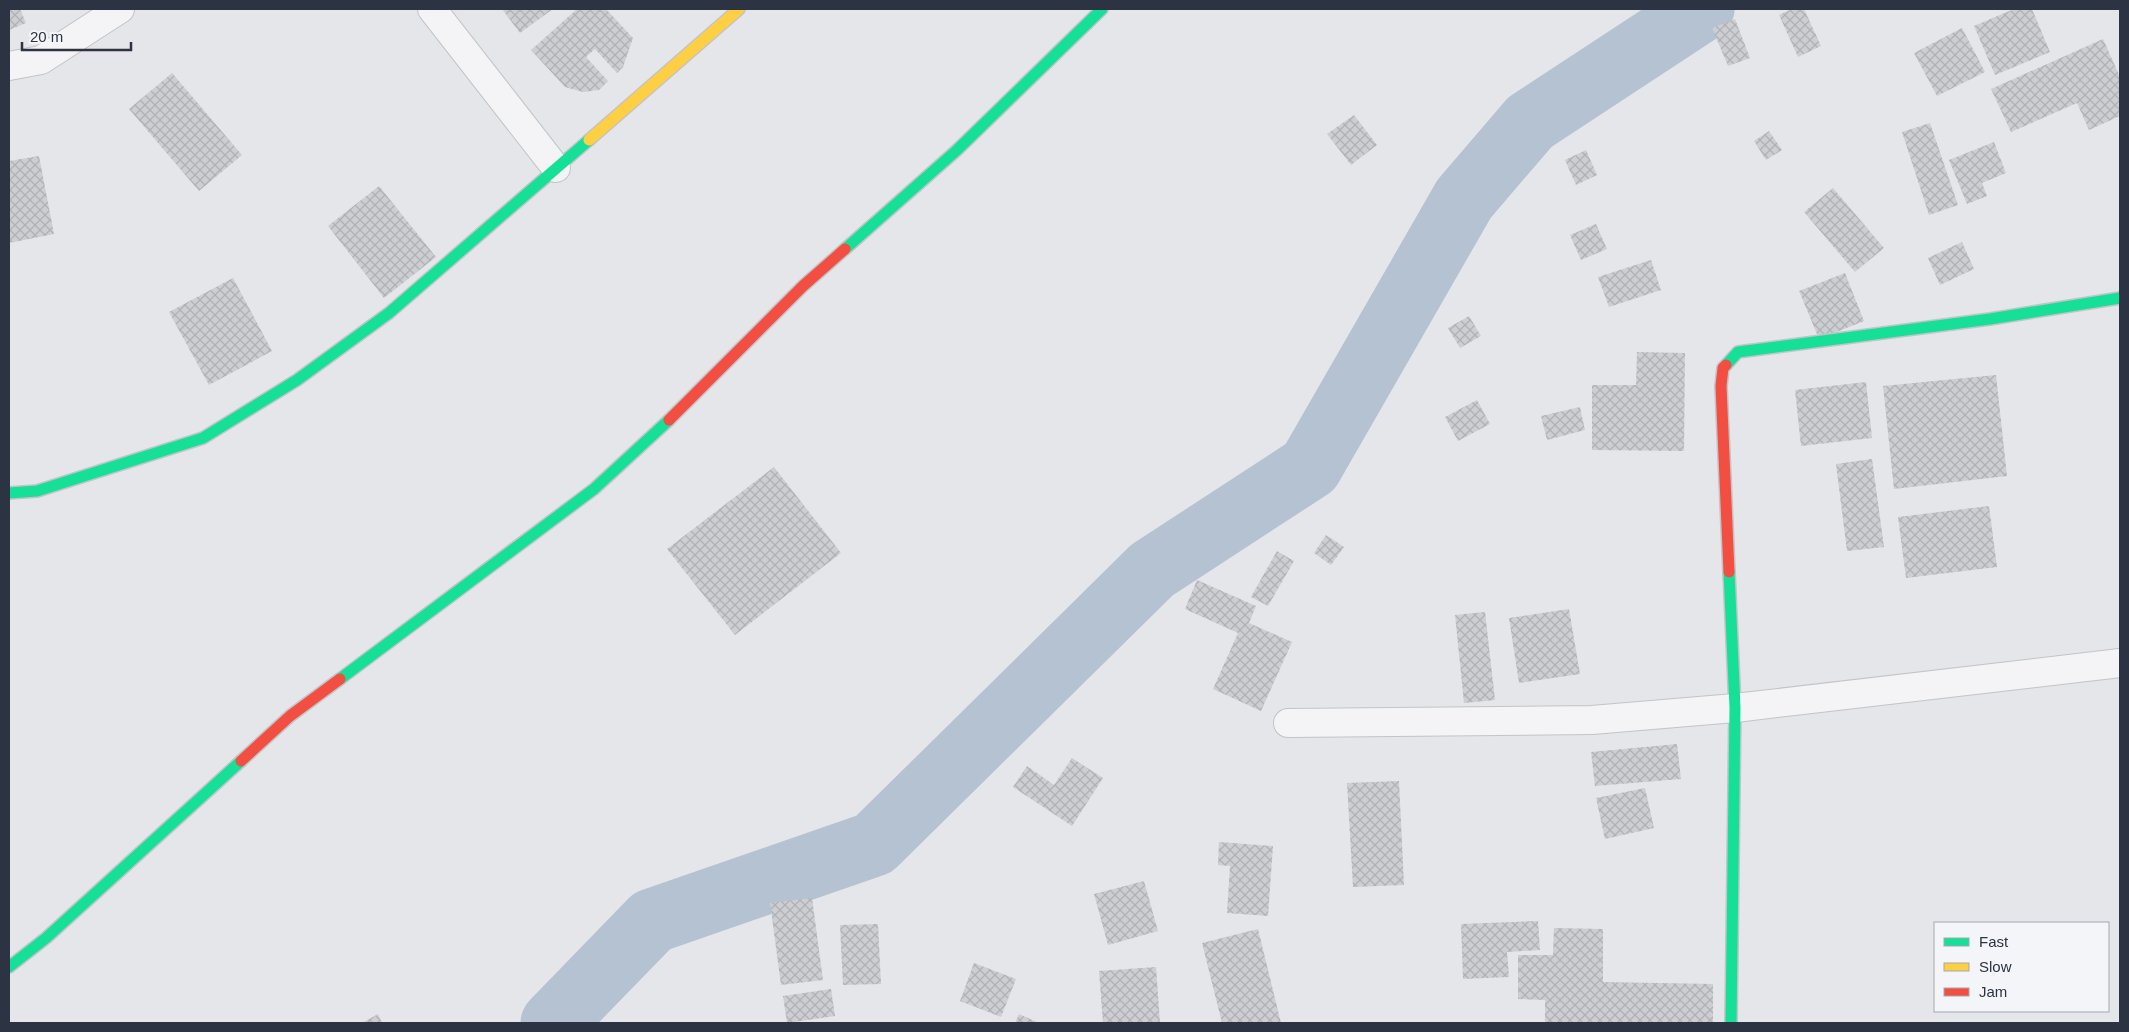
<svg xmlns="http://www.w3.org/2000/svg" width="2129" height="1032" viewBox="0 0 2129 1032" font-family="Helvetica,sans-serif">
<defs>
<pattern id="building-cross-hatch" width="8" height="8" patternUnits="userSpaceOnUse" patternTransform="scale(1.25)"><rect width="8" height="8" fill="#ccced1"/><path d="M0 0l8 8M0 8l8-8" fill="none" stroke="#afb1b5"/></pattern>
</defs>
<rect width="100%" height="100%" fill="#e4e6e9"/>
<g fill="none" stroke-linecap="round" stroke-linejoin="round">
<path stroke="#b4c2d2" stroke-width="65" d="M553 1023 652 921 874 844 1152 570 1310 467 1464 199 1530 122 1702 9"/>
</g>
<g fill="url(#building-cross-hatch)">
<path d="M9 9H20L26 23 9 30Z"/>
<path d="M502 9H553L520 33Z"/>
<path d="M577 9H606L633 38 623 67 617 73 595 49 586 57 608 81 599 90 583 92 565 87 531 50Z"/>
<path d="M1792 9H1804L1821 46 1798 57 1779 15Z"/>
<path d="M2014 9H2032L2050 52 1995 75 1974 26Z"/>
<path d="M1735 19 1750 58 1728 66 1712 28Z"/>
<path d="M1962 28 1985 72 1937 96 1914 53Z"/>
<path d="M2103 39 2120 77V116L2089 130 2077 103 2011 132 1991 89Z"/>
<path d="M172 73 242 155 199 191 129 109Z"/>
<path d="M1354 115 1377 145 1351 165 1327 134Z"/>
<path d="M1930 123 1958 205 1929 215 1902 132Z"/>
<path d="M1769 131 1782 150 1766 160 1754 141Z"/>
<path d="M1994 142 2006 173 1982 183 1987 196 1967 204 1949 160Z"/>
<path d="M1586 150 1597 175 1576 185 1565 160Z"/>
<path d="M39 156 54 234 9 243V161Z"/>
<path d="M379 186 436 257 384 298 328 226Z"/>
<path d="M1833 188 1884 248 1855 272 1804 212Z"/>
<path d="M1596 224 1607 249 1581 260 1570 235Z"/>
<path d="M1962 242 1974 269 1940 285 1928 258Z"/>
<path d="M1651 260 1661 290 1609 307 1598 277Z"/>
<path d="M1845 273 1864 321 1819 339 1799 291Z"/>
<path d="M233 278 272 351 209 385 169 312Z"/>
<path d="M1469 316 1481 336 1460 348 1448 328Z"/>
<path d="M1637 352 1685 353 1684 451 1592 450V385H1636Z"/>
<path d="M1996 375 2007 476 1894 489 1883 386Z"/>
<path d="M1866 382 1872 438 1801 446 1795 390Z"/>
<path d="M1477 400 1490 424 1458 441 1445 417Z"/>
<path d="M1580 407 1585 430 1547 440 1541 416Z"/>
<path d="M1872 459 1884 547 1847 551 1836 464Z"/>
<path d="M774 467 841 553 735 635 667 549Z"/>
<path d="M1989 506 1997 567 1906 578 1898 517Z"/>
<path d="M1326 535 1344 547 1331 565 1314 553Z"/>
<path d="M1277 551 1294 561 1268 606 1251 597Z"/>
<path d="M1197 580 1256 606 1249 623 1292 642 1261 711 1213 689 1238 633 1185 609Z"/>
<path d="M1569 609 1580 674 1519 683 1509 618Z"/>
<path d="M1485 612 1495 700 1464 703 1455 615Z"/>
<path d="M1677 744 1681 779 1595 786 1591 752Z"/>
<path d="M1072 758 1103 778 1072 826 1013 787 1027 766 1054 785Z"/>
<path d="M1399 781 1404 885 1353 887 1347 783Z"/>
<path d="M1645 788 1654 828 1605 839 1596 798Z"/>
<path d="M1219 842 1273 846 1268 916 1227 913 1230 866 1218 865Z"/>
<path d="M1144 881 1158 931 1108 945 1094 894Z"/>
<path d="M812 898 823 980 781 985 770 903Z"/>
<path d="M1538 921 1540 950 1507 952 1509 977 1463 979 1461 924Z"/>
<path d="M878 924 881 984 843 985 840 925Z"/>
<path d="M1554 928 1603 929V982L1713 984V1023H1545V1000L1518 999V955H1553Z"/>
<path d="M1258 929 1281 1023H1222L1202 943Z"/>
<path d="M974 963 1016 979 1001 1017 960 1001Z"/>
<path d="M1156 967 1160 1023H1103L1099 971Z"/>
<path d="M831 989 835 1016 787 1023 783 996Z"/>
<path d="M378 1014 382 1023H362Z"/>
<path d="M1019 1014 1039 1023H1015Z"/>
</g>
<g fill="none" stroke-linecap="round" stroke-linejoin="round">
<g stroke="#c2c4c7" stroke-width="30">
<g id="street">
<path d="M432 9 556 168"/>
<path d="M9 66 41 60 120 9"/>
<path d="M1288 723 1592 720 1735 708 2120 663"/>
</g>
</g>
<g stroke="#c2c4c7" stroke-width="14">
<g id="fast">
<path d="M845 249 957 150 1102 9"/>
<path d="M1726 365 1738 352 1990 319 2120 298"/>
<path d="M9 493 37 491 203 438 297 380 389 313 589 140"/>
<path d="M1729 572 1735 708 1731 1023"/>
<path d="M340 679 594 489 669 420"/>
<path d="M9 967 46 938 241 761"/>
</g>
</g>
<g stroke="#c2c4c7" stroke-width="14">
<path id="slow" d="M589 140 739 9"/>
</g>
<g stroke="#c2c4c7" stroke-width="14">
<g id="jam">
<path d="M1726 365 1723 368 1721 386 1729 572"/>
<path d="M669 420 803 286 845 249"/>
<path d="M241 761 290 716 340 679"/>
</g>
</g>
<use href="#street" stroke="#f4f4f6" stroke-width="28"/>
<use href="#fast" stroke="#16e098" stroke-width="11"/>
<use href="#slow" stroke="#ffcf43" stroke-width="11"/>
<use href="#jam" stroke="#f24e42" stroke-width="11"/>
</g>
<rect width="2129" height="1032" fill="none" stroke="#2c3342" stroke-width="20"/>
<rect x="1934" y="922" width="175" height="90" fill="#f3f5f8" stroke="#a3a7af"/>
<rect x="1944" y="938" width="25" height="8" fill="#16e098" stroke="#a3a7af"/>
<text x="1979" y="947" font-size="15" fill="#2c3342">Fast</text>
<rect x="1944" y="963" width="25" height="8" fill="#ffcf43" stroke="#a3a7af"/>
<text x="1979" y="972" font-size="15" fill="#2c3342">Slow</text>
<rect x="1944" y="988" width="25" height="8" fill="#f24e42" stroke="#a3a7af"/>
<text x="1979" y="997" font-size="15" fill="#2c3342">Jam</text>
<path d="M22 42v8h109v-8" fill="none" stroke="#2c3342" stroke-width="2.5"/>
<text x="30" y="42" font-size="15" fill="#2c3342" stroke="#f3f5f8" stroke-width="4" paint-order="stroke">20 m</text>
</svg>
